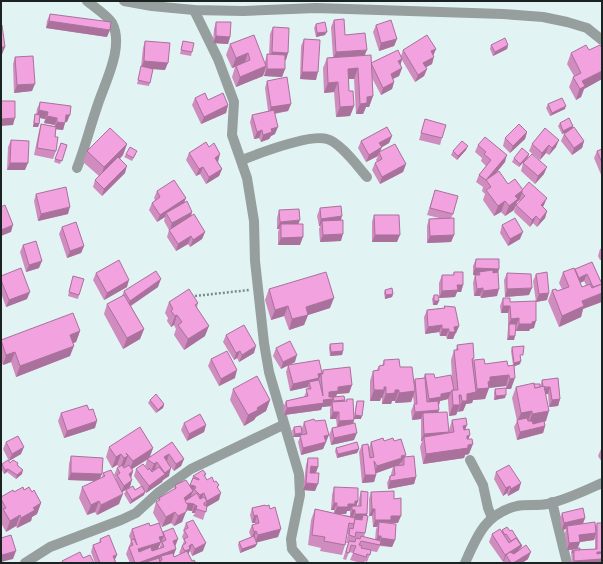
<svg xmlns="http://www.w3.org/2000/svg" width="603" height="564" viewBox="0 0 603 564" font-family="Manrope,sans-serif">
<rect width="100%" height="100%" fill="#e1f4f3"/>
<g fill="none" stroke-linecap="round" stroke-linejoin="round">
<path stroke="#7e8b8b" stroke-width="2.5" stroke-dasharray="2 2" stroke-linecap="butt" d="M195 296 249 290"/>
<g stroke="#969e9e" stroke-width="10">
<path d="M124 1 152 6 194 10 243 11 316 8 503 14 543 17 567 22 587 28 602 40"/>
<path d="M194 10 218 59 234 102 232 135 247 178 254 221 255 261 264 343 269 372 299 474 300 495 291 539 292 549 304 563"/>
<path d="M242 160C260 153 309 134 327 139 340 142 358 167 367 177"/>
<path d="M77 168C85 148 90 127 97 107 104 84 125 47 112 23 107 15 94 7 87 1"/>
<path d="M470 460 483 485 488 508 492 518"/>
<path d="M552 502 567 563"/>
<path d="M25 563 50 547 121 520 136 513 159 492 191 469 283 425"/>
<path d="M465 563C477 536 485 514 517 506 527 504 537 506 547 504 566 500 584 491 602 483"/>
</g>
</g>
<g fill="#d08bbf" fill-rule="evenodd">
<path d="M50 14 107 37 46 28 47 21Z"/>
<path d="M334 20 345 35 371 63 401 56 403 50 436 49 433 55 432 64 426 67 427 69 424 76 415 82 402 60 400 65 402 68 399 76 393 79 394 82 392 89 381 95 372 78 373 96 369 107H366L363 114H356L354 79H349V91L354 106 350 116 336 117 334 92 324 93 323 68 327 58 333 57 331 27Z"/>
<path d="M216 22 230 37 228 44 213 43 214 29Z"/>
<path d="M316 24 325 35 316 37 314 28Z"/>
<path d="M376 25 397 39 394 46 379 51 373 32Z"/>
<path d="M273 27 288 53 285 60V69L282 77 264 76 265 71 263 76 236 87 232 77 235 67 232 68 226 55 230 44 265 62 267 54H269L270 34Z"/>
<path d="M304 39 316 80 300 79 301 46Z"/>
<path d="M145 41 165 70 153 69 149 86 137 84 141 67 143 48Z"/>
<path d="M183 41 192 52 191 56 180 54Z"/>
<path d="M491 45H508L507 49 493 56 490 49Z"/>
<path d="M571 53 602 79 584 89 581 97 576 100 569 87 573 77 574 76 567 64Z"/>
<path d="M15 57 32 91 14 93 13 64Z"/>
<path d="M267 81 291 104 288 111 275 114V134L271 136 269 139 261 142 259 138 254 139 250 122 252 115 268 111 265 88Z"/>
<path d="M195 98 208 100 228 105 226 113 201 124 192 105Z"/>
<path d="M40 102 67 122H65L63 130 56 129 55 137 56 151 53 159 34 155 39 131 41 124 54 126 55 125 44 123 45 119 40 118 39 124 38 127H33L34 118 35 114 36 115 37 109Z"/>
<path d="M548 104 565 109 550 116 546 108Z"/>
<path d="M425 119 442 138 440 145 419 140Z"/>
<path d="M560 123 573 127 584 141 582 148 572 155 561 141 564 134 566 132 562 134 558 126Z"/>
<path d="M545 128 556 147 549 155 546 153 540 160 529 151 532 144Z"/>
<path d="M527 132 525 139 510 153 503 146 505 138Z"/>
<path d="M392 136 389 143 382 147 380 151 406 164 403 172 380 184 372 170 375 163 377 162 376 160 378 156 366 162 358 148 361 141Z"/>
<path d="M11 140 25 170H7L8 147Z"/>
<path d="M61 143 67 145 60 164 54 162Z"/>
<path d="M127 144 123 155 120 159 125 173 102 196 93 187 95 180 99 176 83 162 87 151Z"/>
<path d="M478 145 505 162 495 174 508 184 522 190 544 205 543 207 547 211 545 218 537 227 533 223 530 227 514 212 516 205 520 201 519 200 517 202 514 210 505 216 501 212 494 216 483 200 485 194 482 191 483 187 476 182 479 175 486 166 481 161 482 158 475 152Z"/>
<path d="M602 149V177L594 158 597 151Z"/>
<path d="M466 150 457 160 451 155 453 151Z"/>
<path d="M189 153 218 162 222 169 219 176 206 184 200 174 196 176 186 160Z"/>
<path d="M126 154H136L132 161 124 157Z"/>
<path d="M529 154 528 157 519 167 512 162 514 158Z"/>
<path d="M523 163 544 174 535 184 521 171Z"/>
<path d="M435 190 453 214 451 218 454 235 451 242 427 243V226L429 219 439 218 427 215Z"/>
<path d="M157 191 186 198 184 203 192 212 191 216 205 232 202 239 190 247 188 244 176 251 167 237 169 230 164 221 165 217 157 222 149 210 152 203 155 200 154 198Z"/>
<path d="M36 194 68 214 38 221 34 201Z"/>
<path d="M320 208 341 220V241L320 242 319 229 320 226H319L317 216Z"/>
<path d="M279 210 298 224 300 245H278V232L279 229H277V218Z"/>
<path d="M374 215 397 242H372V222Z"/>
<path d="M502 225 520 239 508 246 500 233Z"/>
<path d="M62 227 84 246 81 253 67 258 59 234Z"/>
<path d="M23 245 39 268 26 272 20 252Z"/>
<path d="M602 248V260H600L598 256 600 249Z"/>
<path d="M476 259 499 269 498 273 497 296 481 298 480 296H474L473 283 475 275H476H473V266Z"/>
<path d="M592 262 602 284 583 309 581 317 559 327 548 301 552 290 557 291 562 289 559 283 563 272 575 270ZM584 281 586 285 582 287 580 283Z"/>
<path d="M454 272 463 285 461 292H457L455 297 439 298V283L442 275H453Z"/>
<path d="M96 273 127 287 104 300 93 280Z"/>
<path d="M507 273 529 295 505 297 504 280Z"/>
<path d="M536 274 547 300 536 302 533 281Z"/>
<path d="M1 276 27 299 6 307 1 293Z"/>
<path d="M73 276 79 295 78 299 68 296Z"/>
<path d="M158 287 131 306 144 329 140 339 123 349 104 314 107 304 122 296 124 291Z"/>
<path d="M269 289 330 308 308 315 304 325 289 330 284 316 271 320 265 300Z"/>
<path d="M385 290 393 294 392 297 385 299 384 293Z"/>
<path d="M434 295 439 301 437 305H433L432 299Z"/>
<path d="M503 298 510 302 534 328 530 329 529 331H516V326L514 340H507L508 328V313H501L500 306Z"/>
<path d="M169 302 198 303 197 307 205 336 184 350 174 335 176 329 174 325 171 327 167 321 168 318 165 313Z"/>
<path d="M444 306 459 326 456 333 455 334 453 339H447L446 336H440L439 332 425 334 424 317 427 310 444 308Z"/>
<path d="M80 331 76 342 73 343 70 356 16 377 11 362 3 365 1 361V340Z"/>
<path d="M226 335 254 353 239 362 237 358 234 360 223 342Z"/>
<path d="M330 344 343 351 342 355 330 356 329 348Z"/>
<path d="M457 345 474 358 473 363 474 360 485 364 508 366 513 365 511 351 512 347 521 358 520 364 514 366 511 389H506V386L489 388 485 399 473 400 472 403 466 404 463 411H458L456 415 449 416 448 401V399L440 401 439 405 438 412 449 430 452 420 466 430 468 439 469 454 465 455 464 458 423 464 420 447 422 441H421V419L412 420 411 411 414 404 413 396 411 402 395 403V401H392L391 404H382V398H381L380 401H370V381L373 371 377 370 379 366H382L384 360 400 367 414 381 415 379H423L425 374 435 378H452L451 360 454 350H456Z"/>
<path d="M276 348 295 362 289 365 322 373 321 374 323 370 352 385 349 393 337 394 336 397 345 400 344 402 346 401 347 399 354 418 356 404 357 401 361 419H354L353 424 354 440 331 445 329 435 332 428 337 427 336 419H330V409L332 402 331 406 322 407 321 410 284 415 283 408 286 401 304 397 308 387 290 391 286 372 288 365 281 369 273 356Z"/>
<path d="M211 359 235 378 219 386 208 366Z"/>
<path d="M558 378 560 399 558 406 549 407 548 394H546V421L544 422 545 426 543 433 517 440 514 427 517 421 512 398 516 387 534 384 540 387 542 380Z"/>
<path d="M233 389 270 400 266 411 256 417 254 420 244 426 230 400Z"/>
<path d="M495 389 505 398 494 400V393Z"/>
<path d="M150 400 164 404 163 408 156 413 148 403Z"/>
<path d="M61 413 95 428 64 438 58 421Z"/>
<path d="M304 422 326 442 323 449 301 455 298 442 300 437H293L292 431 294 427 302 428Z"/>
<path d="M184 423 206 425 204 432 187 441 181 430Z"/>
<path d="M384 441H394L405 457 416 477 414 484 388 489 387 483 390 476 391 475V474L393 467 376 473V475L374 482 362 483 359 452 362 445 369 448 371 442Z"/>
<path d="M6 442 21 454 9 461 3 449Z"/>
<path d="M172 442 184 459 181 466 174 471 166 461 169 476 163 480 162 482 146 493 145 492 144 495 130 504 124 494 126 490H135L141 486 134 476 136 469 148 470V469L145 466 147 460 132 469 133 471 131 478 130 487 122 492 119 504 97 515 95 512 87 515 79 498 82 487 95 481 68 480 69 464 71 456 100 478H102L103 473 115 479 116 478 114 475 117 468 119 467 117 465 112 468 106 457 109 447 153 448 150 457Z"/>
<path d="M336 448 359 449 357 453 337 458 335 451Z"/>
<path d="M602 448V462L598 456 601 449Z"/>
<path d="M308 458 318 467 316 473 315 491 303 490 306 465Z"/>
<path d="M10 463 18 465 22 474 16 479 7 472 4 474 1 468 2 464Z"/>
<path d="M496 472 519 490 508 496 507 493 503 496 494 479Z"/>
<path d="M206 474 205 477 207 480 214 482 219 485 218 488 219 500 207 507 203 520 193 516 195 513H192V511L186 510 182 522 174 526 171 523 162 527 160 523 163 534V532L175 547 176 549 174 555V557L180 554 179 553 184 541 182 537 184 532 183 531 186 523 203 551 192 556 190 551 189 552 188 554 192 561 196 563H130L126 554 131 541 129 536 132 529 150 526 159 523 153 513 156 502H158L159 498 174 489 175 485 190 486 193 476ZM162 541 159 549 152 551 158 549 160 543H161Z"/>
<path d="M334 487 358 501 356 506H358L359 499 361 491 367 516 365 533 364 537 375 540 376 529 377 527H373L372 516H369V499L371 492 394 499 398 523H390L395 540 392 547 380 546 377 552 371 551 367 562 365 561 364 563H361L350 560 353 553 349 552 346 560 343 559 348 543H346L348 534H347L345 545 342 555 320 551 321 548 308 545 311 520 315 509 334 513V510H331L332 495ZM347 511H350V516L338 514H346Z"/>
<path d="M24 490 32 492 41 503 37 514 32 517 31 521 17 528 16 526 6 532 1 523V497L14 492Z"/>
<path d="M266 506 278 537 256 542 257 544 255 547 240 553 238 545 239 542 251 537 249 532 252 525 255 524V523H252L250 515 252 508Z"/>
<path d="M562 513 585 518 583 524 596 527 597 523 602 563H572L571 552 572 550H567L565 533 566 529 562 530 560 520ZM595 538V549L580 550 578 548 580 542 594 540Z"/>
<path d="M502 530 510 531 522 546 521 549 528 559 522 563H504V561L503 562 489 542 492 534 502 531Z"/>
<path d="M100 539 115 560 116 563H95L91 552 93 545 99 543Z"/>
</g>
<g fill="#a9719b">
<path d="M49 21 110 30 107 37 46 28Z"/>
<path d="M327 32 325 35 316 37 317 33Z"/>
<path d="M216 36 230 37 228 44 213 43Z"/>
<path d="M397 39 394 46 379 51 381 43Z"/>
<path d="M508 45 507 49 493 56 495 52Z"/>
<path d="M1 47H5L1 57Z"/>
<path d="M436 49 433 56 431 51Z"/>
<path d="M367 50 364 57 333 59 336 52Z"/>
<path d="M272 52 288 53 286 60 269 59Z"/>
<path d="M248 53 244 64 236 66 235 67 232 68 236 58Z"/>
<path d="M434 57 432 64 421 70 423 63Z"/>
<path d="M402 59 400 67 398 61Z"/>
<path d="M144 61 168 63 165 70 141 68Z"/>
<path d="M266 66 263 76 236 87 240 77Z"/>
<path d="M358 68 354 79H344L348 69Z"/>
<path d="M402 68 399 76 388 81 391 74Z"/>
<path d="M267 69H285L282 77 264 76Z"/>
<path d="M427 69 424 76 415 82 418 75Z"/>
<path d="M602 71V79L584 89 581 97 576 100 582 81Z"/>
<path d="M302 72H318L316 80 300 79Z"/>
<path d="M338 82 334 92 324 93 328 83Z"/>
<path d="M394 82 392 89 381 95 383 88Z"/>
<path d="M35 84 32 91 14 93 17 85Z"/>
<path d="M373 96 369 107H366L363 114H356L360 104 367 97Z"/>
<path d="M291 104 288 111 269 114 271 107Z"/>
<path d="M228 105 226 113 201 124 204 117Z"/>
<path d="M354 106 350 116 336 117 340 107Z"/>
<path d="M566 106 565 109 550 116 552 113Z"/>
<path d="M39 110 48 112 45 119 36 117Z"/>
<path d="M66 115H70L67 122H64Z"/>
<path d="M47 116 57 118 55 125 44 123Z"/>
<path d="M15 118 13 125 1 126V119Z"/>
<path d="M57 122 65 123 63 130 54 129Z"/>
<path d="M34 123 39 124 38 127H33Z"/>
<path d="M573 126 572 130 562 134 563 131Z"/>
<path d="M278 127 275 134 271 136 269 139 261 142 263 135 271 129Z"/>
<path d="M262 130 259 138 254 139 257 132Z"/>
<path d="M527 132 525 139 510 153 513 146Z"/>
<path d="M392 136 389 143 377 150 379 143Z"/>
<path d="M559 140 556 147 549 155 552 148Z"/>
<path d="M584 141 582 148 572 155 574 148Z"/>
<path d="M127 144 123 155 100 178 104 167Z"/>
<path d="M549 145 546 153 540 160 542 153Z"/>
<path d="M468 146 466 150 457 160 458 156Z"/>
<path d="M382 147 379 154V152L378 156 366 162 369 155Z"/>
<path d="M220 154 218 162 212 165 215 158Z"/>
<path d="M529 154 528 157 519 167 520 164Z"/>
<path d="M507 155 505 162 488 183 486 180Z"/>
<path d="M10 163H28L25 170H7Z"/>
<path d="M406 164 403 172 380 184 382 177Z"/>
<path d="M127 166 125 173 102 196 104 189Z"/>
<path d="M203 167 200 174 196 176 199 169Z"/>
<path d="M547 167 544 174 535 184 538 176Z"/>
<path d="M222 169 219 176 206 184 209 177Z"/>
<path d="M523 190 519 201 517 202 514 210 505 216 509 206 515 196Z"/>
<path d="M186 198 183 205 166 213 165 217 157 222 160 215Z"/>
<path d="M547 198 544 205 538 212 541 205Z"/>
<path d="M505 201 501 212 494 216 498 206Z"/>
<path d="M70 207 68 214 38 221 41 214Z"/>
<path d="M547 211 545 218 537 227 540 220Z"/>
<path d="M192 212 190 219 170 231 172 223Z"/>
<path d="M342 216 340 224 322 221 320 226H319L321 219Z"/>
<path d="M536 216 533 223 530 227 532 220Z"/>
<path d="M300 220 297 228 281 224 279 229H277L280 222Z"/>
<path d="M13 225 11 232 1 236V230Z"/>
<path d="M205 232 202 239 190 247 193 240Z"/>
<path d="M523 232 520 239 508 246 510 239Z"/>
<path d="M343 234 341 241 320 242 323 235Z"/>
<path d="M375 235H400L397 242H372Z"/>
<path d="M454 235 451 242 427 243 430 236Z"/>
<path d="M191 236 188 244 176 251 178 244Z"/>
<path d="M303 237 300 245H278L281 238Z"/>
<path d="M84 246 81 253 67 258 70 251Z"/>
<path d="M42 261 39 268 26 272 29 265Z"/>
<path d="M475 268 499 269 497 276 479 272 478 275H473Z"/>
<path d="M587 274 584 281 576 285 579 278Z"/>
<path d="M161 279 158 287 127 308 130 301Z"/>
<path d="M129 280 127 287 104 300 107 293Z"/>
<path d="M457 285H463L461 292H457L455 297 439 298 442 291Z"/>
<path d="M483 288 480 296H474L477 289Z"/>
<path d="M532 288 529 295 505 297 507 289Z"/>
<path d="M499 289 497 296 481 298 483 291Z"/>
<path d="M30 292 27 299 6 307 9 300Z"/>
<path d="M549 293 547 300 536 302 539 294Z"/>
<path d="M602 293V302L583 309 581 317 559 327 562 316 582 301Z"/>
<path d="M393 294 392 297 385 299 386 295Z"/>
<path d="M334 298 330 308 308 315 304 325 289 330 292 319 306 307Z"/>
<path d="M434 301H439L437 305H433Z"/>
<path d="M288 306 284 316 271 320 275 310Z"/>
<path d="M503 306H510L508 313H501Z"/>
<path d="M177 315 174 325 171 327 175 316Z"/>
<path d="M519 318 516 326H509V324L508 326 511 319Z"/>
<path d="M536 321 534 328 530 329 529 331H516L519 324Z"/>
<path d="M442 325 439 332 425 334 428 327Z"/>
<path d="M209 326 205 336 184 350 188 339Z"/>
<path d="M459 326 456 333 455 334 453 339H447L449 332 454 327Z"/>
<path d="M144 329 140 339 123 349 127 338Z"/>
<path d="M442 329H449L446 336H440Z"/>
<path d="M80 331 76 342 66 346 70 335Z"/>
<path d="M509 336H515L514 340H507Z"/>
<path d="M74 346 70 356 16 377 20 366Z"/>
<path d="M256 346 254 353 239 362 242 355Z"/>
<path d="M240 351 237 358 234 360 236 353Z"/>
<path d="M343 351 342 355 330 356 331 352Z"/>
<path d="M15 352 11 362 3 365 6 355Z"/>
<path d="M297 355 295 362 281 369 283 362Z"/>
<path d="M521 361 520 364 513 367 514 363Z"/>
<path d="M237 370 235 378 219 386 221 379Z"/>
<path d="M322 373 316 385 309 382 308 387 290 391 293 384 318 374Z"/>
<path d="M509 375 506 386 488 388H489L485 399 473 400 477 389 490 377Z"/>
<path d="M515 378 511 389H506L510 379Z"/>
<path d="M352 385 349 393 337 394 335 398 326 399 329 392 338 387Z"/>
<path d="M384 387H386L382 398H381L380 401H370L374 390Z"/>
<path d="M550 387 548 394 541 395 543 388Z"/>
<path d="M395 390H399L395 401H392L391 404H382L386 394Z"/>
<path d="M415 391 411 402 395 403 399 393Z"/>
<path d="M451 392 448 399 440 401 439 405 427 407 429 399 441 394Z"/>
<path d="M476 392 472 403 466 404 463 411 458 412 462 401 467 394Z"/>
<path d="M459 395H461L458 405H460L456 415 449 416 453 405Z"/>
<path d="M506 395 505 398 494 400 496 396Z"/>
<path d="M333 399 331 406 322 407 321 410 284 415 287 408 323 400Z"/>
<path d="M560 399 558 406 549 407 552 400Z"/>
<path d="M270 400 266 411 256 417 254 420 244 426 248 415 257 408Z"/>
<path d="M345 400 343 403 332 404 334 401Z"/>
<path d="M164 404 163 408 156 413 158 410Z"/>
<path d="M439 410 437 417 423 413 421 419 412 420 415 412Z"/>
<path d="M532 411 528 421 517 422 521 413Z"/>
<path d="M549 411 546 421 528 425 532 414Z"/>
<path d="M333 412H339L336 419H330Z"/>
<path d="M355 415 362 416 361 419H354Z"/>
<path d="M354 420 352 427 337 428 339 421Z"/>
<path d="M97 421 95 428 64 438 67 431Z"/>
<path d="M206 425 204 432 187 441 189 434Z"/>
<path d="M467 425 463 436V426Z"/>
<path d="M545 426 543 433 517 440 520 432Z"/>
<path d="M449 432 446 439 424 437 422 441H421L424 434Z"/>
<path d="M302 433 301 437 300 435V437H293L295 434Z"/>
<path d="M357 433 354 440 331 445 334 438Z"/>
<path d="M329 435 323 449 301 455 303 448 324 436Z"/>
<path d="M470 435 466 446 467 436Z"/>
<path d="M473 444 469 454 465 455 464 458 423 464 426 454Z"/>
<path d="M24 447 21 454 9 461 12 454Z"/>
<path d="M153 448 149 458 129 471 133 461Z"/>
<path d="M359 449 357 453 337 458 338 454Z"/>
<path d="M121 454 117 465 112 468 116 457Z"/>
<path d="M169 454 167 461 164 457Z"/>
<path d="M406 455 404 461V457L402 462 400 463 399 465 374 474 377 466Z"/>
<path d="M128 456 124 466 120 469 124 458Z"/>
<path d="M184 459 181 466 174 471 176 464Z"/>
<path d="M157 462 155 469 151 471 154 464Z"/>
<path d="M311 466 318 467 315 474H308Z"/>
<path d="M171 468 169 476 163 480 162 482 146 493 149 486 164 475 165 473Z"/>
<path d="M8 469 7 472 4 474 5 470Z"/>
<path d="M23 470 22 474 16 479 17 475Z"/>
<path d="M133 471 131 478 129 474Z"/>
<path d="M71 473 102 474 99 481 68 480Z"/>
<path d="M365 475H376L374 482 362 483Z"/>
<path d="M416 477 414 484 388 489 390 481Z"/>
<path d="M132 480 130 487 121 493 124 486Z"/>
<path d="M306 483 318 484 315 491 303 490Z"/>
<path d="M521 483 519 490 508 496 511 489Z"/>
<path d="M190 485 195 486 189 501H184V498Z"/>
<path d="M510 486 507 493 503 496 506 488Z"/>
<path d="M145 492 144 495 130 504 132 500Z"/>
<path d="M204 493 201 500 197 502 200 495Z"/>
<path d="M221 493 219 500 205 508 207 501Z"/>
<path d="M123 494 119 504 97 515 101 505Z"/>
<path d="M99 501 95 512 87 515 91 505Z"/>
<path d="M355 501H358L353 517H350L352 510V506L350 511H347L346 514H334L337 507Z"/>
<path d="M41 503 37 514 32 517 31 521 17 528 21 518 33 508Z"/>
<path d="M188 503 194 504 192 511 186 510V505Z"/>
<path d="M334 503H337L334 510H331Z"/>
<path d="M195 505 197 506 195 513H192Z"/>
<path d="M372 509H375L372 516H369Z"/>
<path d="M175 512 171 523 162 527 166 517Z"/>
<path d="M186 512 182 522 174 526 178 516Z"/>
<path d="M355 514H367L365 521 363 515 361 521H353Z"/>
<path d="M20 515 16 526 6 532 10 521Z"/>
<path d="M257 515 255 523H252L254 516Z"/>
<path d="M391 516H401L398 523 379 522 377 527H373L375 520Z"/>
<path d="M585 518 582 525 567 526 566 529 562 530 564 523Z"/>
<path d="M281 529 278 537 255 543 258 535Z"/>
<path d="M256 531 254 538 251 539 254 532Z"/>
<path d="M596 533 594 540 580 542 577 549 567 550 569 543 579 535Z"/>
<path d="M164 536 158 549 135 556 138 549 159 537Z"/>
<path d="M378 536H381L379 543H375Z"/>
<path d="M381 538 395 540 392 547 379 545Z"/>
<path d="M178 539 175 547 173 541Z"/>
<path d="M206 543 203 551 192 556 195 549Z"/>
<path d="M192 544 188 556 182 559 185 551 189 546Z"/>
<path d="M257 544 255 547 240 553 242 549Z"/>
<path d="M521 545 518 552 508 558 506 555 504 561 503 562 505 555Z"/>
<path d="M176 549 173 556H161L159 561 155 563H138Z"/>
<path d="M16 551 13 559 1 562V557L2 555Z"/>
<path d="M531 552 528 559 522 563H513Z"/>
<path d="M597 552H602V563H574V561L594 559Z"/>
<path d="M117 555 114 562 113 556Z"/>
</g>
<g fill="#f2a2de" stroke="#a9719b">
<path d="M50 14 111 22 110 30 49 21Z"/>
<path d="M344 19 345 35 365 33 367 50 336 52 334 20Z"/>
<path d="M391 20 397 39 381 43 376 25Z"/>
<path d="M216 22H231L230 37 216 36Z"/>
<path d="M325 22 327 32 317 33 316 24Z"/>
<path d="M1 25H2L5 47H1Z"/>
<path d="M273 27 289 28 288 53 272 52Z"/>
<path d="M254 35 266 66 240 77 236 66 250 60 248 53 236 58 230 44Z"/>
<path d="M427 35 436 49 431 51 434 57 423 63 427 69 418 75 403 50Z"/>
<path d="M505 38 508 45 495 52 491 45Z"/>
<path d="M304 39 320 40 318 72H302Z"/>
<path d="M145 41 170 43 168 63 144 61Z"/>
<path d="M183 41 194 43 192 52 181 50Z"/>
<path d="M586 45 589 50 600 45 602 48V71L582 81 585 86 580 89 573 77 581 73 571 53Z"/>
<path d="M398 50 402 59 398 61 402 68 391 74 394 82 383 88 371 63Z"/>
<path d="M267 54 285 55V69H267Z"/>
<path d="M371 55 373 96 367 97V103L360 104 358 68 348 69 349 91H353L354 106 340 107 338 82 328 83 327 58Z"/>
<path d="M33 56 35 84 17 85 15 57Z"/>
<path d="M141 66 153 69 150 83 138 80Z"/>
<path d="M287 77 291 104 271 107 267 81Z"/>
<path d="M205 93 208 100 223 93 228 105 204 117 195 98Z"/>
<path d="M562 98 566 106 552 113 548 104Z"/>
<path d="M1 101H15V118L1 119Z"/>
<path d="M40 102 71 106 70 115H66L65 123 57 122V118L47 116 48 112 39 110Z"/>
<path d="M274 110 278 127 271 129 272 132 263 135 262 130 257 132 252 115Z"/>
<path d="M35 114 40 115 39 124 34 123Z"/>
<path d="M569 118 573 126 563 131 560 123Z"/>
<path d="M425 119 446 125 442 138 421 133Z"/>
<path d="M41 124 56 127 55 137H58L56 151 37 148Z"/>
<path d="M519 124 527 132 513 146 505 138Z"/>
<path d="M387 127 392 136 379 143 382 147 369 155 361 141Z"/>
<path d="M574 127 584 141 574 148 564 134Z"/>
<path d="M110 128 127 144 104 167 87 151Z"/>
<path d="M545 128 559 140 552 148 549 145 542 153 532 144Z"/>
<path d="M485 137 507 155 486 180 479 175 491 160 484 154 486 152 478 145Z"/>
<path d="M11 140 29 141 28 163H10Z"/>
<path d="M462 141 468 146 458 156 453 151Z"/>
<path d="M206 142 209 147 214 143 220 154 215 158 222 169 209 177 203 167 199 169 189 153Z"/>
<path d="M61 143 67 145 62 161 55 159Z"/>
<path d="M395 144 406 164 382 177 375 163 382 159 379 152Z"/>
<path d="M130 147 137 151 133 158 126 154Z"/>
<path d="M522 148 529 154 520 164 514 158Z"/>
<path d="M602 149V163L597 151Z"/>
<path d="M532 154 547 167 538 176 523 163Z"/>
<path d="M118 157 127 166 104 189 95 180Z"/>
<path d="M499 171 508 184 515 179 523 190 515 196 518 199 509 206 505 201 498 206 486 190 491 187 486 180Z"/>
<path d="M174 180 186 198 160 215 152 203 160 197 157 191Z"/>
<path d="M529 182 547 198 541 205 547 211 540 220 536 216 532 220 516 205 525 196 522 193V190Z"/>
<path d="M66 187 70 207 41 214 36 194Z"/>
<path d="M435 190 458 196 453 214 430 208Z"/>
<path d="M187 201 192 212 172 223 166 213Z"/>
<path d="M5 205 13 225 1 230V207Z"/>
<path d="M341 206 342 216 321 219 320 208Z"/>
<path d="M299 209 300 220 280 222 279 210Z"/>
<path d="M194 214 205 232 193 240 191 236 178 244 169 230Z"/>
<path d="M374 215H399L400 235H375Z"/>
<path d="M454 218V235L430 236 429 219Z"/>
<path d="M515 218 523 232 510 239 502 225Z"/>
<path d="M343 220V234L323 235 322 221Z"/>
<path d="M76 222 84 246 70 251 62 227Z"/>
<path d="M281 224H303V237L281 238Z"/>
<path d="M36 241 42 261 29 265 23 245Z"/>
<path d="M476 259H499V269L475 268Z"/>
<path d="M119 260 129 280 107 293 96 273Z"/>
<path d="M592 262 602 284 593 287 587 274 579 278 575 269Z"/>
<path d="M21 268 30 292 9 300 1 280V276Z"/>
<path d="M574 268 582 287 590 284 592 288 602 284V293L582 301 584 306 562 316 552 290 556 289 557 291 569 287 563 272Z"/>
<path d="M493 270V273L498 272 499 289 483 291V288L477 289 475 275H480L479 272Z"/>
<path d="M156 271 161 279 130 301 124 291Z"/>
<path d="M326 272 334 298 306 307 308 315 292 319 288 306 275 310 269 289Z"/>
<path d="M454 272H463V285H457L458 290 442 291V275H454Z"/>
<path d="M547 272 549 293 539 294 536 274Z"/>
<path d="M507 273 531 274 532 288 507 289Z"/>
<path d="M73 276 84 279 79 295 69 292Z"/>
<path d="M392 288 393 294 386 295 385 290Z"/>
<path d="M189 289 198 303 195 305 209 326 188 339 178 325 182 322 177 315 175 316 171 311 173 309 169 302Z"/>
<path d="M124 295 144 329 127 338 107 304Z"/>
<path d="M434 295H438L439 301H434Z"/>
<path d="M503 298H510V302L536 301V321L532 322V324H519V318L511 319 510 306H503Z"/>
<path d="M444 306 455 307 459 326 454 327 455 332H449V329H442V325L428 327 427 310 445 308Z"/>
<path d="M73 313 80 331 70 335 74 346 20 366 15 352 6 355 1 340Z"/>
<path d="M509 324H516L515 336H509Z"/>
<path d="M244 325 256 346 242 355 240 351 236 353 226 335Z"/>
<path d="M290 341 297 355 283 362 276 348Z"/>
<path d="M343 343V351L331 352 330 344Z"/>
<path d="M473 343 474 358 472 359 476 392 467 394V401H462L461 395H459L460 405H453L452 390H458L454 350H458L457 345Z"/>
<path d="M524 346 523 355H520L521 361 514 363 512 347Z"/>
<path d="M227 351 237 370 221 379 211 359Z"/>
<path d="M399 359 400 367H412L415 391 399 393V390H395V393L386 394V387H384V390H374L373 371 379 370V366L384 365V360Z"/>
<path d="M484 359 485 364 507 361 508 366 514 365 515 378 510 379 509 375 490 377V381L488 382 489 388 477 389 474 360Z"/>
<path d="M319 360 322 373 318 374 319 378 293 384 288 365Z"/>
<path d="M350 367 352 385 338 387V391L329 392V397H333V399L323 400 324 403 287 408 286 401 308 396 306 389H311L309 382 319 380 323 396 321 374H323V370Z"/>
<path d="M425 374H434L435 378 451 375 454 390H452L451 392 441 394V397L429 399Z"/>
<path d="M257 376 270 400 257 408 258 410 248 415 233 389Z"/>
<path d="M425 378 427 402 438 401 439 410 415 412 414 404H417L415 379Z"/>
<path d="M558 378 560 399 552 400 550 387H545L544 386 543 387 542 380Z"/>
<path d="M534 383 535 388 544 386 549 411 532 414V411L521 413 516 387Z"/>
<path d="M534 384H540V387L535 388Z"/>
<path d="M506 388V395L496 396 495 389Z"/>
<path d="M156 394 164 404 158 410 150 400Z"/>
<path d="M344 396 345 400 334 401 333 397Z"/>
<path d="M347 399H353L354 420 339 421V412H333L332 402 347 401Z"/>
<path d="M357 401H364L362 416 355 415Z"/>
<path d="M87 405 89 410 93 409 97 421 67 431 61 413Z"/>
<path d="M447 412 449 432 424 434 423 413Z"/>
<path d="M200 414 206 425 189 434 184 423Z"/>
<path d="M466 418 467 425 463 426 464 430 469 429 470 435 467 436V439H472L473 444 468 445V448L426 454 424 437 454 432 452 420Z"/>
<path d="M527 418 528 421H532L533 424 544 421 545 426 520 432 517 420Z"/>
<path d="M314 419 315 421 325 420 329 435 324 436 326 442 303 448 300 435 307 434 304 422Z"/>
<path d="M355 423 357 433 334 438 332 428Z"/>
<path d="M301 426 302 433 295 434 294 427Z"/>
<path d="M140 427 153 448 133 461 126 453 128 456 124 458 121 454 116 457 109 447Z"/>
<path d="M18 436 24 447 12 454 6 442Z"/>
<path d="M383 438 384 441 393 438 394 441 401 439 406 455 401 456 402 458 377 466 374 461 376 475H365L362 445 368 444 370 458 374 457 371 442Z"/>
<path d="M172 442 184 459 176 464 169 454 164 457 171 468 165 473 157 462 154 464 147 459Z"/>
<path d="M357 442 359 449 338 454 336 448Z"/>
<path d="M71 456 103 458 102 474 71 473Z"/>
<path d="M414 456 416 477 390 481V476L395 475 394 466 404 465V457Z"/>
<path d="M308 458H318V467L311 466 310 473H319L318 484 306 483Z"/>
<path d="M8 460 10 463 13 460 18 463 17 465 23 470 17 475 8 469 5 470 2 464Z"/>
<path d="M143 464 148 470 149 468 152 472 159 467 165 474 149 486 136 469Z"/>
<path d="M122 465 124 468 129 465 133 471 129 474 132 480 124 486 117 475 120 473 117 468Z"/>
<path d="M509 465 521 483 511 489 510 486 506 488 496 472Z"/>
<path d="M111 470 123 494 101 505 99 501 91 505 82 487 105 476 103 473Z"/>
<path d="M203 470 206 474 204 475 207 480 212 477 214 482 216 481 219 485 217 487 221 493 207 501 204 493 200 495 194 489 196 488 195 486 190 485 193 478 199 480V479L193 476Z"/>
<path d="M186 480 193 491 184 498 188 505 186 512 178 516 175 512 166 517 156 502 160 500 159 498 176 488 175 485Z"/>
<path d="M133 486 135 490 142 486 145 492 132 500 126 490Z"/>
<path d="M23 487 24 490 29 487 32 492 34 490 41 503 33 508 35 510 21 518 20 515 10 521 3 509 6 508 1 499V497L13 490 14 492Z"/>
<path d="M334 487 358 488V501H355V504H348V507H337V503H334Z"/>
<path d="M361 491 368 492 367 514H355V510H352V506H361Z"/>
<path d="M394 491V499L401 498V516H391V520H375V509H372L371 492Z"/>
<path d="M197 493 200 499 204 497 207 501 204 503V505L207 506 206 512 196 509 197 506 195 505 194 504 188 503 187 504 185 501Z"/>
<path d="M265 505 266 506 269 505 270 509 275 507 281 529 258 535 256 531 254 532 252 525 259 523 257 515 254 516 252 508Z"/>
<path d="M583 508 585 518 564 523 562 513Z"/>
<path d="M315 509 355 518 354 524 349 523 345 545 324 541 325 537 312 535Z"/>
<path d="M363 515 368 516 365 533 356 532 355 537 349 535 350 528 353 529 355 519 362 520Z"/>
<path d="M193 520 206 543 195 549 192 544 189 546 190 549 185 551 182 546 186 543 184 539 188 537 184 530 188 528 186 523Z"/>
<path d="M379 522 396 524 395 540 381 538V536H378Z"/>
<path d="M595 522 596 533 579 535 580 542 569 543 567 526Z"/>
<path d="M149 523 150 526 159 523 164 536 159 537 161 542 138 549 139 552 151 547 152 551 164 547 162 542 166 540 163 532 173 528 178 539 173 541 176 549 138 563H135L129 547 133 545 131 540 134 539 137 545 132 529Z"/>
<path d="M597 523H602V552H597V554L602 553V559L574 561V550L597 549Z"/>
<path d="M507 527 510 531 512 530 522 546 520 547 521 545 516 538 511 541 506 534 505 535 502 530Z"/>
<path d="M500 529 509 543 516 538 521 545 505 555 492 534Z"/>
<path d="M11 535 16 551 2 555 1 552V538Z"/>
<path d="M109 535 117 555 113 556 116 563H100L93 545 101 542 100 539Z"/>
<path d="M254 536 257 544 242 549 239 542Z"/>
<path d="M361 536 381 541 380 545 361 541 359 545 362 546 361 548 371 550 370 555 367 554 366 557 353 553 356 546 351 545 349 553 346 552 349 541 355 542 356 538 360 539Z"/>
<path d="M526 545 531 552 513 563H511L506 555 510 552 514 554Z"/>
<path d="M580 548V550H574L573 553 572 549Z"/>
<path d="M187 551 192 561 194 560 196 563H161L160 561 162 560 161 556 173 553 174 557Z"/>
<path d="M80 552 83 558 90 555 94 563H63L62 561Z"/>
<path d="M159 558 160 563H143Z"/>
</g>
<rect width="603" height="564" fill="none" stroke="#1b2222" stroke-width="4"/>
</svg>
